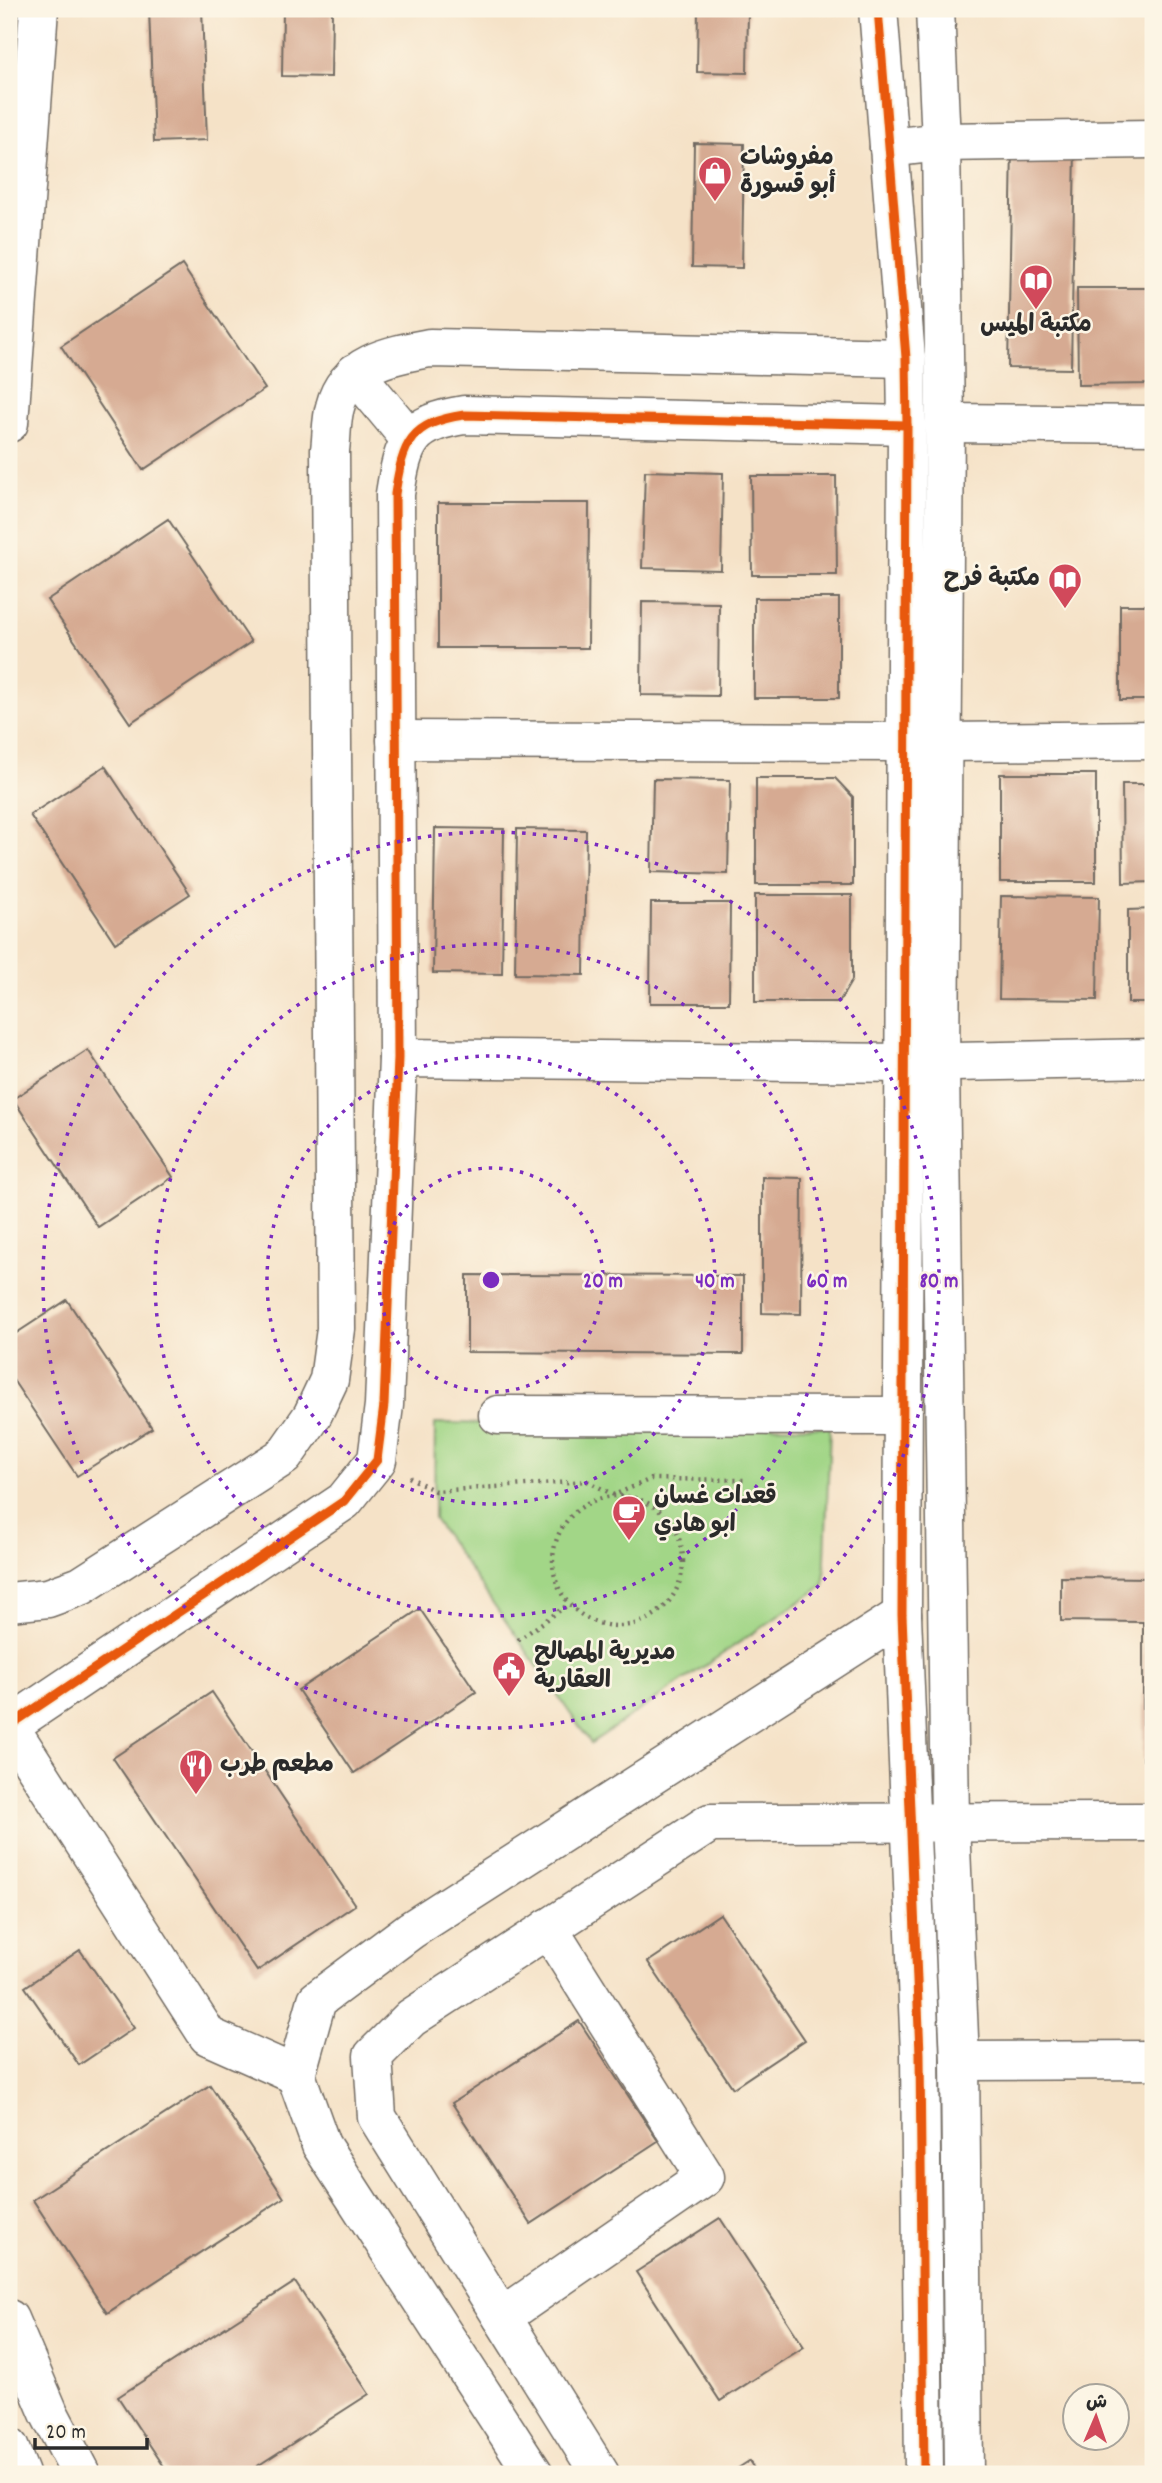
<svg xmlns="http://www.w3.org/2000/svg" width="1162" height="2483" viewBox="0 0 1162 2483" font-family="Dekko,'Playpen Sans Arabic',sans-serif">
<rect width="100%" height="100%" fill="#fcf5e5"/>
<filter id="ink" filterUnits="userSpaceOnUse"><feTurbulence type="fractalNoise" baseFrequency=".0143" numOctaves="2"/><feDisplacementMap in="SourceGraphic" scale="14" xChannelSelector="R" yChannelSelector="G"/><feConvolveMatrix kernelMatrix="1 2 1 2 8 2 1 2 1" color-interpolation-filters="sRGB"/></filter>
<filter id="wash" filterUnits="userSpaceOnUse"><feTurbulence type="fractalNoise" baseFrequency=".00686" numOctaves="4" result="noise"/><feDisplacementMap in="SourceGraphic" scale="28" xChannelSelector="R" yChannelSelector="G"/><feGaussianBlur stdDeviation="1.57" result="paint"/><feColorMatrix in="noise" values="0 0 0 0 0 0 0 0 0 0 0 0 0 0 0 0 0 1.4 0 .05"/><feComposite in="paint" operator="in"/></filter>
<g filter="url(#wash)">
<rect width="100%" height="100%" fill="#f5e2c7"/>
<path fill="#a2d687" stroke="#668059" stroke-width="2" d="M435 1423 830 1427 824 1585 591 1743 434 1519Z"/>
<g id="blocks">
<g fill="#d6aa92">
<path d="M149 9H202L207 140 154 142Z"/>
<path d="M283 9H332L331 77 282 76Z"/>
<path d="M698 9H748L747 73 697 72Z"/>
<path d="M694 143 744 144 742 268 692 267Z"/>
<path d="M1012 147 1075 148 1071 369 1008 368Z"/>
<path d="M182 265 265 389 143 470 61 346Z"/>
<path d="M1077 288H1153V384L1078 385Z"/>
<path d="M645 471 723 473 721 570 642 568Z"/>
<path d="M751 476H836L837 575H752Z"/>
<path d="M438 503H589L588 648H438Z"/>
<path d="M168 519 251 642 130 723 47 600Z"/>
<rect x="754" y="598" width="85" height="100"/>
<path d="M642 602 719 603 718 696 641 695Z"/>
<rect x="1120" y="605" width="33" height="95"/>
<path d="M105 766 190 894 115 943 30 815Z"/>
<rect x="1000" y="774" width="96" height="108"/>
<path d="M756 778H835L853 797V885H756Z"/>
<path d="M653 779 730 780 728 874 651 872Z"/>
<path d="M1122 784H1153V882L1123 883Z"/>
<path d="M435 828 504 829 502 974 433 973Z"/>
<path d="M517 829 586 830 584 975 515 974Z"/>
<path d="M755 895H852V980L839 1002H755Z"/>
<path d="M1001 896 1099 897 1097 1000 999 999Z"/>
<path d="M651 903H730L729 1003H650Z"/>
<path d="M1153 909V1003H1128V910Z"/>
<path d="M88 1050 173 1177 98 1227 13 1099Z"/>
<path d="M762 1177 802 1178 801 1314 762 1313Z"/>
<path d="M467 1275 743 1276V1354L467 1352Z"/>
<path d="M67 1300 152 1428 77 1476 9 1374V1338Z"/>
<path d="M1061 1577 1153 1578V1760H1143V1622L1061 1621Z"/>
<path d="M420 1609 476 1692 354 1773 298 1690Z"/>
<path d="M212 1692 355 1905 257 1971 113 1758Z"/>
<path d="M720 1914 805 2040 733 2088 648 1962Z"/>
<path d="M80 1950 134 2028 79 2065 25 1987Z"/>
<path d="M579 2021 658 2141 531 2224 452 2103Z"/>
<path d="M210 2085 284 2198 107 2313 33 2200Z"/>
<path d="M720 2218 804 2347 720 2401 636 2272Z"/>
<path d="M295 2282 369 2394 245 2474H169L118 2397Z"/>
<path d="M749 2461 758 2474H729Z"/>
</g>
</g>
</g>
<g filter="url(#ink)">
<use href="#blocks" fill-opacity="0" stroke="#726b62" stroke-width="2"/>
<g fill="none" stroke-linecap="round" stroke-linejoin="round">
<g stroke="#726b62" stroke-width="41">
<g id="minor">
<path d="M889 148 941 142 1153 139"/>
<path d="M355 373 410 439"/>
<path d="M945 423 1153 425"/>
<path d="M396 740 905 742"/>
<path d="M943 742 1153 740"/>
<path d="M398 1058 907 1063 1153 1058"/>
<path d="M498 1415 900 1416"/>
<path d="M9 1602 48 1598 81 1586 284 1456 312 1416 329 1380 336 1329 330 450C332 436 331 420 335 407 346 362 392 355 430 348L906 358"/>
<path d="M9 1726 344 1501 377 1460 384 1405 398 1058 395 494C403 442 410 423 464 415L907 425"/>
<path d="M9 1726 208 2036 296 2075"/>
<path d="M960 2061 1153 2060"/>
<path d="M502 2317 705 2177 548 1928"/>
<path d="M534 2474 321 2145 296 2075 317 2000 411 1930 902 1615"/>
<path d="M600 2474 377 2117 373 2056 411 2018 710 1823 1153 1822"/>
</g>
</g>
<g stroke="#726b62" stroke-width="41">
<g id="tertiary">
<path d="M878 9 906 358 907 425 902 1615 920 2054 924 2474"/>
<path d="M935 9 941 142 945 423 940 1063 950 1823 960 2061 964 2474"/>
<path d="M9 423 39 9"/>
<path d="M9 2319 49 2413 81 2474"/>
<path d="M9 2447 20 2474"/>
</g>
</g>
<g stroke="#726b62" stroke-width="4.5" stroke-dasharray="2 5" stroke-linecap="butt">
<path d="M409 1477 435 1491 587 1481 614 1495 651 1479 746 1480"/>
<circle cx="618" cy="1561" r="65"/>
<path d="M518 1640 569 1604"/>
</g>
<use href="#minor" stroke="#fff" stroke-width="38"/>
<use href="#tertiary" stroke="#fff" stroke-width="38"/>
<g stroke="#fcf5e5" stroke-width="13">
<g id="cycleway">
<path d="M878 9 906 358 907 425 902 1615 920 2054 924 2474"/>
<path d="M9 1726 344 1501 377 1460 384 1405 398 1058 395 494C403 442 410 423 464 415L907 425"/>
</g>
</g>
<use href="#cycleway" stroke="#e8590c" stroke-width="9"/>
</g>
</g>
<g fill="none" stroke="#7b2cbf" stroke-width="3.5" stroke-dasharray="3.5 7">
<circle cx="491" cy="1280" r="112"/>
<circle cx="491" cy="1280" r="224"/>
<circle cx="491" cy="1280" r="336"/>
<circle cx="491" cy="1280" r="448"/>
</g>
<defs>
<g id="shop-pin" transform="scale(1.75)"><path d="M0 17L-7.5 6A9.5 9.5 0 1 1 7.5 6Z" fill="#d1495b" stroke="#fcf5e5"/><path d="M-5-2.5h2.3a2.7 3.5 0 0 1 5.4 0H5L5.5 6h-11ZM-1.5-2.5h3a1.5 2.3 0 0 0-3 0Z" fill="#fff"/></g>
<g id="library-pin" transform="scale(1.75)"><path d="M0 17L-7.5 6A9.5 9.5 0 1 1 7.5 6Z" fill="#d1495b" stroke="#fcf5e5"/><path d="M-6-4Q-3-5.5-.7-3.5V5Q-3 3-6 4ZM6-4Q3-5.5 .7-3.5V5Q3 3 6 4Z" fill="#fff"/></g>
<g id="cafe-pin" transform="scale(1.75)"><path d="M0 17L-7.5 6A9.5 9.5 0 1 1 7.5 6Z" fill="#d1495b" stroke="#fcf5e5"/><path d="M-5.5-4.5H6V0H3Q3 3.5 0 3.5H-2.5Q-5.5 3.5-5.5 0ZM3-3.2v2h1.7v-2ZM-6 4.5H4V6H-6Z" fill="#fff"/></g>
<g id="civic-pin" transform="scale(1.75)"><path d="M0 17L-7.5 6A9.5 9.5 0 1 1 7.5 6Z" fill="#d1495b" stroke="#fcf5e5"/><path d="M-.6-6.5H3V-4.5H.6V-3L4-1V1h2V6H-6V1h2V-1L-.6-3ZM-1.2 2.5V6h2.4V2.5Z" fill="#fff"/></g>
<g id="restaurant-pin" transform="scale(1.75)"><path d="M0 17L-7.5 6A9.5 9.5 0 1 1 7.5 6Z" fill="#d1495b" stroke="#fcf5e5"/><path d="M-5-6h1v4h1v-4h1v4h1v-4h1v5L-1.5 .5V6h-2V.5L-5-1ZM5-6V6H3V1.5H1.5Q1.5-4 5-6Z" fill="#fff"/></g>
</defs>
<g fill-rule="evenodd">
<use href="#shop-pin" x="715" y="173"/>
<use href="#library-pin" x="1036" y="281"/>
<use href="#library-pin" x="1065" y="580"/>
<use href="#cafe-pin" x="629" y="1512"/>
<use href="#civic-pin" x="509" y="1668"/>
<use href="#restaurant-pin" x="196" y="1766"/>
</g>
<g text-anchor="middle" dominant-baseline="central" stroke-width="5" stroke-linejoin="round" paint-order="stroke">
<g font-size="24" font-weight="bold" fill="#2b2b2b" stroke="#fcf5e5" text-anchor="start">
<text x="740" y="159">مفروشات<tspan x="740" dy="28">أبو قسورة</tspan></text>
<text x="1036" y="326" text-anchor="middle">مكتبة الميس</text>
<text x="1040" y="580" text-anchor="end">مكتبة فرح</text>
<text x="654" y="1498">قعدات غسان<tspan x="654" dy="28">ابو هادي</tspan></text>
<text x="534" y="1654">مديرية المصالح<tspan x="534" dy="28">العقارية</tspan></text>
<text x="220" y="1766">مطعم طرب</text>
</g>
</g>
<circle cx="491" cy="1280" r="10" fill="#7b2cbf" stroke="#fcf5e5" stroke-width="3.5"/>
<g font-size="21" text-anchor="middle" font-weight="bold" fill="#7b2cbf" stroke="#fcf5e5" stroke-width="5" stroke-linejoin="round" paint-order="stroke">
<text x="603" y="1287">20 m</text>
<text x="715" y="1287">40 m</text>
<text x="827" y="1287">60 m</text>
<text x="939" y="1287">80 m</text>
</g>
<rect width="1162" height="2483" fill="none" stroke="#fcf5e5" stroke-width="35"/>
<g transform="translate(1096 2417) rotate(2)"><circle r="33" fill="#fcf5e5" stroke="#a8a49b" stroke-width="2"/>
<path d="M0-5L12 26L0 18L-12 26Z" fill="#d1495b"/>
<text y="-10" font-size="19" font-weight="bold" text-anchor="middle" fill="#2b2b2b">ش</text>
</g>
<path d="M35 2438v10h112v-10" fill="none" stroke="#2b2b2b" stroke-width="3.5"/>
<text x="46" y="2438" font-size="21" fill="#2b2b2b" stroke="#fcf5e5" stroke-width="5" paint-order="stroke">20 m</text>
</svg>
